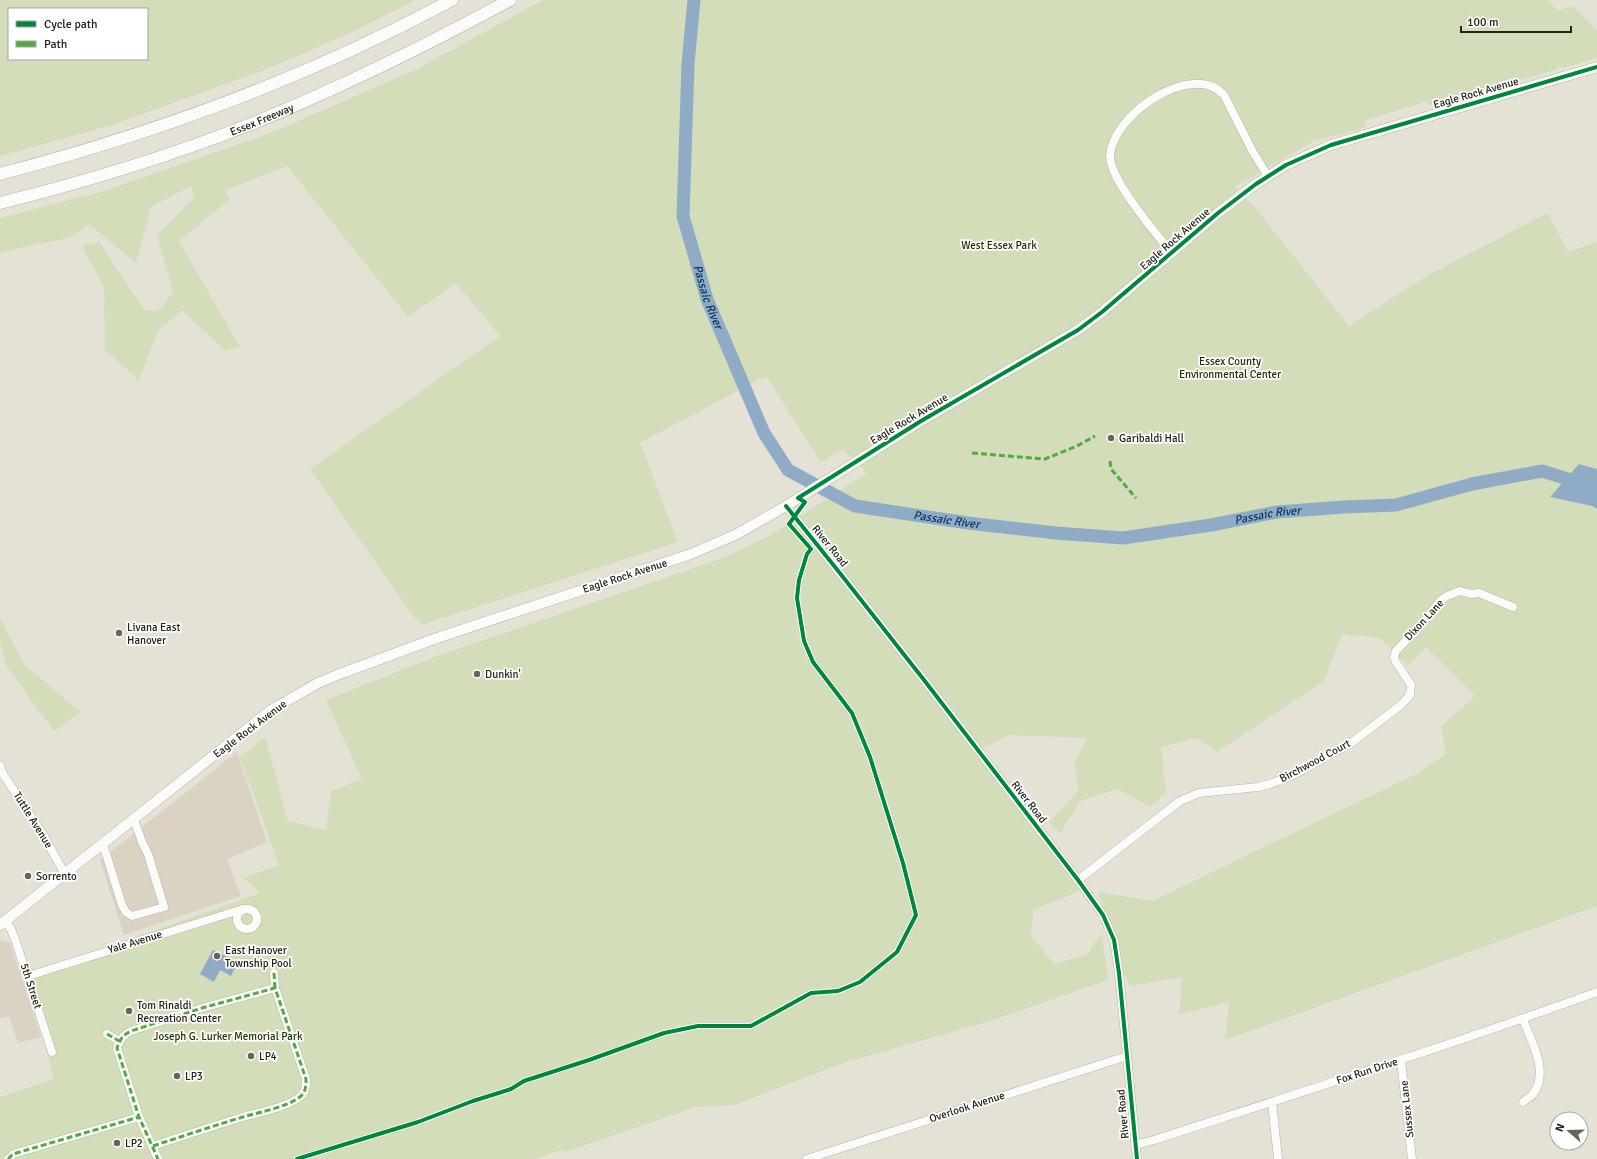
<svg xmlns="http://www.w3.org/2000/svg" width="1597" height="1159" viewBox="0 0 1597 1159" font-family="Signika,sans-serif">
<rect width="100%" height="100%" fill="#e4e2d4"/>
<g fill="#dad2c2">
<path d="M237 752 267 842 227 859 241 896 124 935 100 860Z"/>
<path d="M4 940 10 943 41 1037 18 1043 9 1016 0 1018V941Z"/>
</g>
<g fill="#d3ddba" fill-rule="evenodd">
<path d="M0 0H415L359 29 270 68 109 126 0 156ZM9 9H147V59H9Z"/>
<path d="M543 0H1549L1557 11 1573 6 1597 31V58L1564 68 1557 66 1559 69 1429 105 1427 101 1364 121 1365 128 1314 141 1235 187 1258 211 1349 326 1428 275 1548 213 1568 252 1597 242V469L1579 464 1550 497 1592 506 1597 509V906L1225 1040 1229 1002 1179 1015 1182 977 1131 986 1123 972 1119 973 1109 925 1098 892 1152 901 1416 774 1446 754 1441 727 1475 696 1426 647 1408 666 1380 638 1342 634 1324 681 1217 752 1197 738 1161 747 1166 792 1151 807 1117 789 1080 801 1060 833 1049 822 1079 790 1074 762 1088 738 1008 735 980 750 1087 888 1033 910 1031 936 1054 964 1088 954 1096 940 1102 934 1108 980 984 1023 843 1063 734 1105 696 1107 565 1152 561 1150 535 1159H0V1097L54 1079 28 976 260 893 243 878 279 865 240 757 265 737 288 821 326 830 331 791 362 779 326 700 434 657 723 558 771 535 867 473 843 449 821 462 766 376 640 443 678 542 443 618 442 617 423 625 414 617 310 469 500 336 456 283 408 317 287 166 225 190 229 200 179 241 240 347 226 351 182 310 158 331 139 380 105 350 104 287 82 246 99 242 144 310 158 311 173 292 157 235 195 196 191 186 151 207 136 263 89 224 69 238 0 252V218L101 192 271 133 417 69Z"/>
<path d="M0 618 24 664 80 712 54 731 7 667 0 641Z"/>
</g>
<g fill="#8fabc6">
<path d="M1579 464 1597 469V509L1592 506 1550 497Z"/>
<path d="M213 950 238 962 231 976 220 970 214 982 200 974Z"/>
</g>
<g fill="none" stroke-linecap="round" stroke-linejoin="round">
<path stroke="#8fabc6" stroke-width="13" id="s1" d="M694 0 688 64 683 216 707 299 764 433 788 470 855 506 968 523 1056 533 1123 538 1211 525 1277 512 1344 507 1396 505 1472 484 1542 471 1597 488"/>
<g stroke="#b6b4a9" stroke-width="9">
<g id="minor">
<path d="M1172 253C1156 234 1110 180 1110 156 1112 115 1192 60 1224 95L1253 152 1268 176"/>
<path d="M786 506 839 572 924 680 1078 880 1103 915 1114 940 1119 973 1137 1159"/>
<path d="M0 766 3 774 42 833 65 874"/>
<path d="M103 844 122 905 126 912 132 916 164 907 148 854 142 842 134 820"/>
<path d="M1078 880 1180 801 1199 793 1258 787 1270 784 1297 773 1351 743 1401 705 1410 695 1411 685 1396 662 1394 657 1396 651 1421 625 1441 600 1447 596 1460 591 1471 594 1479 593 1513 607"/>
<circle cx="247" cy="919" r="10"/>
<path d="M5 921 11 929 15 939 52 1052"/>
<path d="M274 973 275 988"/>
<path d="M28 976 243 909"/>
<path d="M1523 1019C1531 1041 1550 1072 1533 1094 1531 1097 1526 1099 1523 1102"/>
<path d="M107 1034 119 1041"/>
<path d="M1401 1060 1412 1159"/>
<path d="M1272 1102 1278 1159"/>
<path d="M1135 1145 1154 1140C1302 1092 1451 1045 1597 992"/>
<path d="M153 1146C183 1136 213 1126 243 1117 260 1112 288 1107 301 1096 306 1091 306 1085 306 1079L275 988 202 1008 131 1031C123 1035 120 1039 117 1048L139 1117 158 1159"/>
<path d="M8 1159 13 1154 139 1117"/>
<path d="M807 1159 1127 1056"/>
</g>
</g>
<g stroke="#b6b4a9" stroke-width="11">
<path id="major" d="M0 925 271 710 318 683 337 675 437 638 691 554 737 534 786 506 921 421 1078 330 1102 312 1218 213 1256 184 1286 165 1331 145 1597 67"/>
</g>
<g stroke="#b6b4a9" stroke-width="13">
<g id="highway">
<path d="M0 174C157 133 309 77 452 0"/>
<path id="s2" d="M0 203C85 182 170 156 251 124 340 88 425 46 510 0"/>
</g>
</g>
<use href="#minor" stroke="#fbfbf9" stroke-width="8"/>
<use href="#major" stroke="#fbfbf9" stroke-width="10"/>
<use href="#highway" stroke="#fbfbf9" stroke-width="12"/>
<g stroke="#53aa42" stroke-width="3" stroke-dasharray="6 3" stroke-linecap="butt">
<path d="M972 453 1045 459 1077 446 1095 436"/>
<path d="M1110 461 1111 469 1136 498"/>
<path d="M274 973 275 988"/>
<path d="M107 1034 119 1041"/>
<path d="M153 1146C183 1136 213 1126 243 1117 260 1112 288 1107 301 1096 306 1091 306 1085 306 1079L275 988 202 1008 131 1031C123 1035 120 1039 117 1048L139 1117 158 1159"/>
<path d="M8 1159 13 1154 139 1117"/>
</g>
<g stroke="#fff" stroke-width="6">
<g id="cycleway">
<path d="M786 506 839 572 924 680 1078 880 1103 915 1114 940 1119 973 1137 1159"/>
<path d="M297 1159 418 1122 473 1101 511 1089 524 1081 589 1060 664 1033 698 1026H751L811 993 838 991 860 982 897 952 916 915 903 863 870 757 852 713 813 662 804 641 797 598 799 580 807 554 811 549 789 524 805 502 798 498 921 421 1078 330 1102 312 1218 213 1256 184 1286 165 1331 145 1597 67"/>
</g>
</g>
<use href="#cycleway" stroke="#00873e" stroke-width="4"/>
</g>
<g fill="#67655a" stroke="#fff" stroke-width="1.5">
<circle cx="1111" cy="438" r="4"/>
<circle cx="119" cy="633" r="4"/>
<circle cx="477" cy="674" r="4"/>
<circle cx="28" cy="876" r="4"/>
<circle cx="217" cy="956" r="4"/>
<circle cx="129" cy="1011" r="4"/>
<circle cx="251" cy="1056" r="4"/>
<circle cx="177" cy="1076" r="4"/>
<circle cx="117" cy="1143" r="4"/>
</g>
<g text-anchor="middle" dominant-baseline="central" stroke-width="3.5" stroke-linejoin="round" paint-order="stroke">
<g font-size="11" fill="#242219" stroke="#fff">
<text transform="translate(1476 93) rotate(-16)">Eagle Rock Avenue</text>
<text stroke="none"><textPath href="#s2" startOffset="275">Essex Freeway</textPath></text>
<text transform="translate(1175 239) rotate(-41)">Eagle Rock Avenue</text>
<text transform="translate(909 419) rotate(-31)">Eagle Rock Avenue</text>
<text transform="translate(830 546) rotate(51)">River Road</text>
<text transform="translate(625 576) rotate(-18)">Eagle Rock Avenue</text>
<text transform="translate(1424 620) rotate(-47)">Dixon Lane</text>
<text transform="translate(250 729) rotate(-37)">Eagle Rock Avenue</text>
<text transform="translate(1315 761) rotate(-28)">Birchwood Court</text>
<text transform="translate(1029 802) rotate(52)">River Road</text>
<text transform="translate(33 820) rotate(58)">Tuttle Avenue</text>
<text transform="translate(135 942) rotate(-17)">Yale Avenue</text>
<text transform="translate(31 986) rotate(72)">5th Street</text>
<text transform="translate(1367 1071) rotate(-18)">Fox Run Drive</text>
<text transform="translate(967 1107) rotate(-18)">Overlook Avenue</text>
<text transform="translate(1407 1109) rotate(-96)">Sussex Lane</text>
<text transform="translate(1123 1114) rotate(-95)">River Road</text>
</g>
<g font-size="11" fill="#243106" stroke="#fff">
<text x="999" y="245">West Essex Park</text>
<text x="1230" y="361">Essex County<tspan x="1230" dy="13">Environmental Center</tspan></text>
<text x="228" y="1036">Joseph G. Lurker Memorial Park</text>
</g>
<g font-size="11" fill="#242219" stroke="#fff" text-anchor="start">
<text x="1119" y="438">Garibaldi Hall</text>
<text x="127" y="627">Livana East<tspan x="127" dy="13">Hanover</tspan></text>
<text x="485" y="674">Dunkin'</text>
<text x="36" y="876">Sorrento</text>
<text x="225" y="950">East Hanover<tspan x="225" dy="13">Township Pool</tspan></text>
<text x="137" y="1005">Tom Rinaldi<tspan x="137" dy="13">Recreation Center</tspan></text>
<text x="259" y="1056">LP4</text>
<text x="185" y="1076">LP3</text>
<text x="125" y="1143">LP2</text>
</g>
<g font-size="12" font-style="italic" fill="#083660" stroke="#fff">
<text stroke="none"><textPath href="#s1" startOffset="301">Passaic River</textPath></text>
<text stroke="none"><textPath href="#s1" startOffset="985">Passaic River</textPath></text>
<text stroke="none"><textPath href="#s1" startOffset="661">Passaic River</textPath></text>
</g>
</g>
<rect x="8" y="8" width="140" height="52" fill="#ffffff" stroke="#a7a7a3"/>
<rect x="16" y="21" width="20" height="6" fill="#00873e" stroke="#a7a7a3"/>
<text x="44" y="28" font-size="12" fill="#242219">Cycle path</text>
<rect x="16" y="41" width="20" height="6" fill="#53aa42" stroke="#a7a7a3"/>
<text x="44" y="48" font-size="12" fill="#242219">Path</text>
<g transform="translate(1569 1131) rotate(290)"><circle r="19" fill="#ffffff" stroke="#a7a7a3"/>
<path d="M0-3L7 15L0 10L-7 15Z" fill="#67655a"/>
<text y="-6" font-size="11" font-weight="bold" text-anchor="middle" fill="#242219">N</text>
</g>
<path d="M1461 26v6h110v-6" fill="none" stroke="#242219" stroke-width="2"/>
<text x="1467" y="26" font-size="12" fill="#242219" stroke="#ffffff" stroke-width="3" paint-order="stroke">100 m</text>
</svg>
